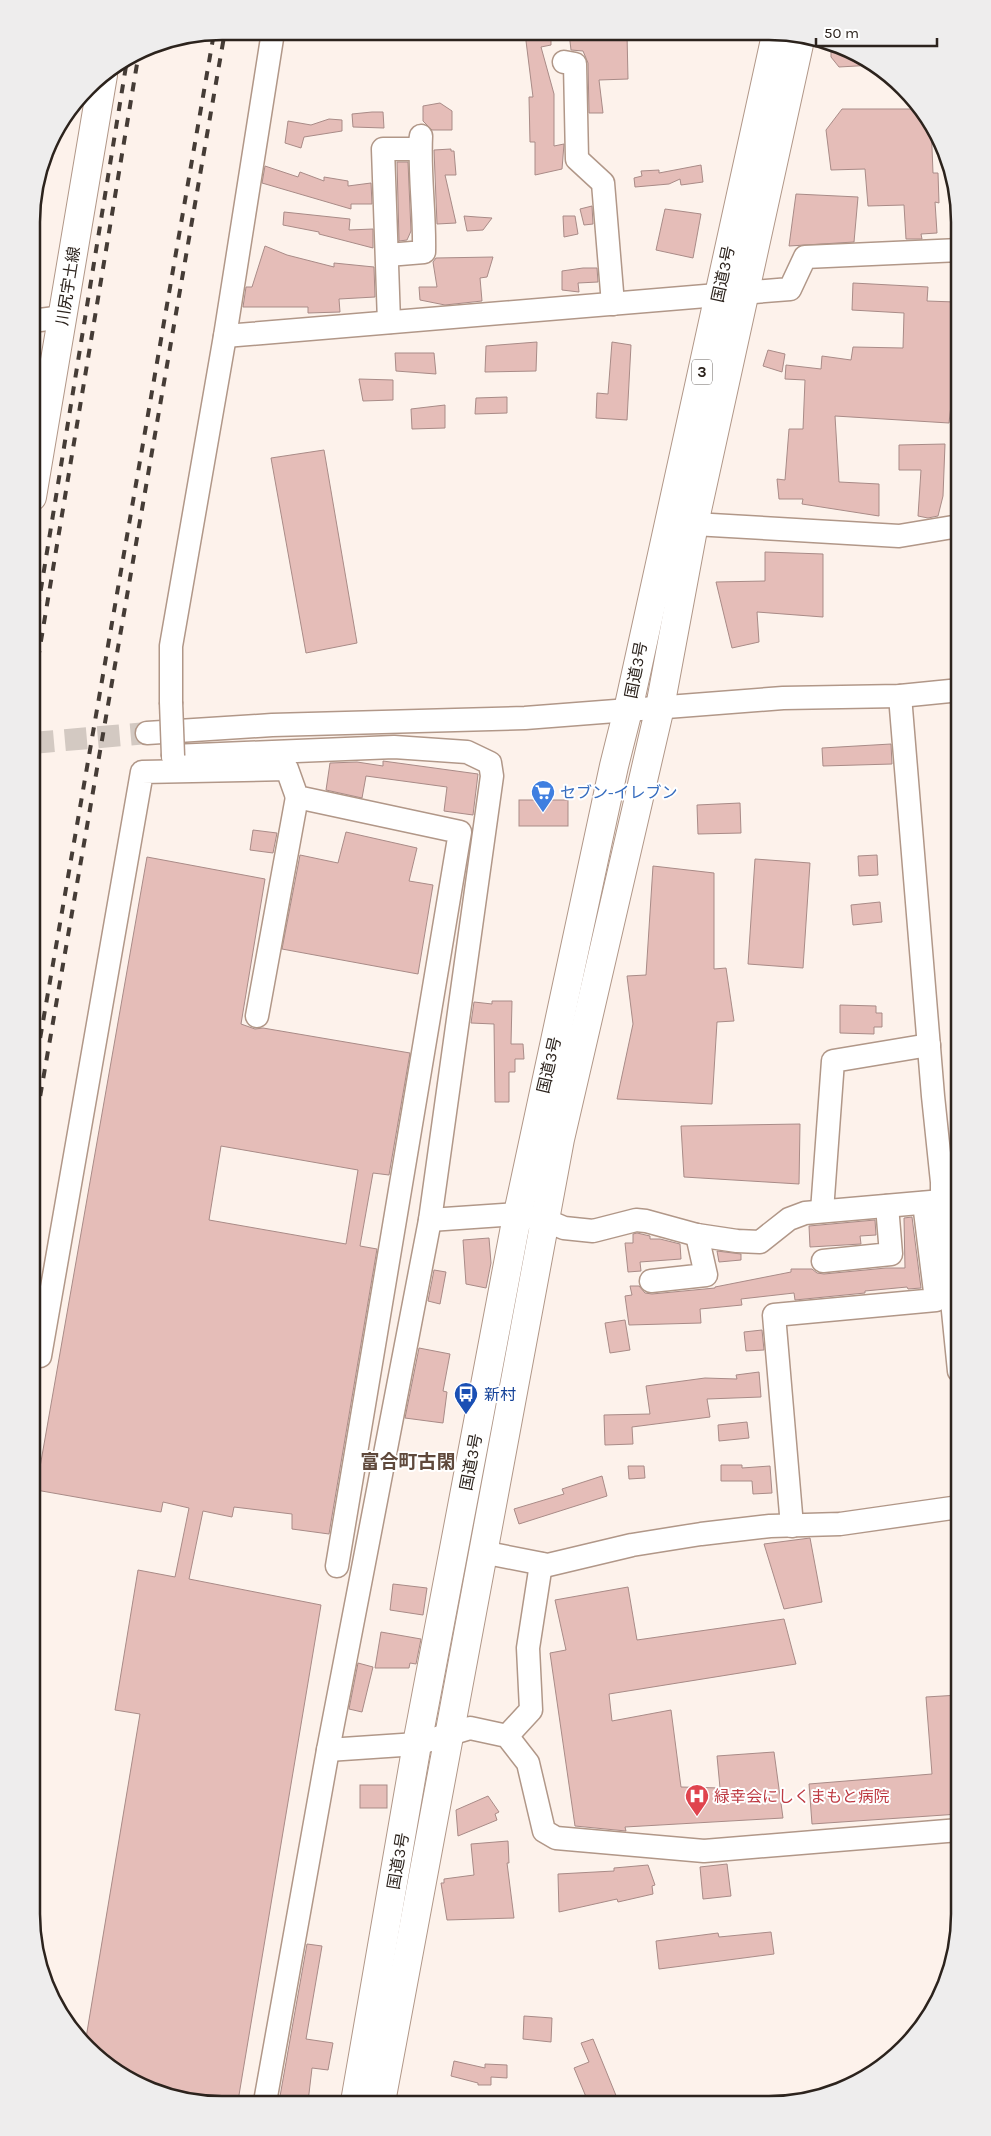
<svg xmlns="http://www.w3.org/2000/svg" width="991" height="2136" viewBox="0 0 991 2136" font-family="Karla,'Noto Sans JP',sans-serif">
<rect width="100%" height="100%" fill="#fdf2eb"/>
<g fill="#e5bdb8" stroke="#a98b87" fill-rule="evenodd">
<path d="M525 33H551V45L541 47 554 94V146L564 144 562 169 535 175V142H530L529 97H533Z"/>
<path d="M569 33 627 34 628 79 599 80 603 113H589L588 63 583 51 571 50Z"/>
<path d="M831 43 854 51 874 65 839 67 831 57Z"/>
<path d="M440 103 452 111V130H432L423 121V106Z"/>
<path d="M842 109H919L931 123 933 173H938L939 203 935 202 937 233 921 234 922 239H906L904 205 868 206 865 169 831 170 826 130Z"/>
<path d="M372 112H383L384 128 353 127 352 114Z"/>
<path d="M329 119 342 120V131L304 137 301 148 285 143 288 121 311 125Z"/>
<path d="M451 149V151H454L456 175H445L456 223 437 224 434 150Z"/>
<path d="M397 162H408L411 231 407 240 399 241Z"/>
<path d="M701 165 703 182 681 185 680 179 669 184 635 187 634 178 642 176 641 171 659 170V173Z"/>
<path d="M265 166 298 177 300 172 324 181V177L348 181V186L371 183 372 204H351V209L262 183Z"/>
<path d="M796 194 858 197 854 242 789 246Z"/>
<path d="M592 206 593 224 584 225 580 209Z"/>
<path d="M665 209 701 214 693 258 656 250Z"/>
<path d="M284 212 350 219 349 230 373 229V248L319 234V232L283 225Z"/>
<path d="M464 216 477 217 492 218 483 230 467 231Z"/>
<path d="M563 216H575L578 234 564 237Z"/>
<path d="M265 246 287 255 334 267V263L374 267 375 297 339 299 340 312 308 313V307H243L246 287H252Z"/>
<path d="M493 257 487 277 480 278 482 301 445 305 420 300 419 287H437L433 262 436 258Z"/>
<path d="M583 268H597L598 282 578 283 579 292 562 290V271Z"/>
<path d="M853 283 928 287 927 301 955 302 953 331H957L953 357H956L957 406 951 405 949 423 835 416 839 482 879 484V516L802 504 803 499H779L777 479 785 480 789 429H803L805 380 785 379 786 365 821 369 822 356 851 360 853 347 903 348 904 313 852 310Z"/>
<path d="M537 342 536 371 485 372 486 346Z"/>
<path d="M612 342 631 345 627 420 596 418 597 393 608 394Z"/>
<path d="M768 350 785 354 782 372 763 366Z"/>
<path d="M395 353H434L436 374 396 371Z"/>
<path d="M359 379 393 380V400L363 401Z"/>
<path d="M507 397V413L475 414 476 398Z"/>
<path d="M445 405V428L412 429 411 409Z"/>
<path d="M945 444 943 496 938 516 928 518 918 516 921 470H899V445Z"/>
<path d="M324 450 357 643 306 653 271 458Z"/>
<path d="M765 552 823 554V617L757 612 759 642 732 648 716 582 765 581Z"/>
<path d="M891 744 892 764 823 766 822 748Z"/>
<path d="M383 761 478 774 473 815 444 811 447 787 366 776 362 798 326 790 330 763 357 762 383 766Z"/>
<rect x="519" y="800" width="49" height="26"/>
<path d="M740 803 741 833 698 834 697 805Z"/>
<path d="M253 830 277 833 273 853 250 850Z"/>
<path d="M346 832 417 848 409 881 433 885 418 974 282 949 300 855 338 863Z"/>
<path d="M877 855 878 875 859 876 858 856Z"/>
<path d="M147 857 265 879 241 1024 255 1029 263 1028 410 1053 389 1175 373 1173 360 1246 377 1249 329 1534 292 1529V1514L234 1507 232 1517 203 1511 189 1579 321 1605 238 2101H185L137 2085 96 2057 85 2044 140 1714 115 1710 138 1570 175 1577 189 1508 163 1502 161 1512 36 1490ZM221 1146 358 1170 346 1244 209 1220Z"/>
<path d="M755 859 810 863 803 968 748 964Z"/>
<path d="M653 866 714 873V969L726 968 734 1021 717 1022 712 1104 617 1099 633 1024 627 976 646 975Z"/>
<path d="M880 902 882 922 853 925 851 905Z"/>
<path d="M492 1001H512L511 1044H523L524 1059H515V1072H509V1102H495L494 1024 471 1023 474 1002 492 1004Z"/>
<path d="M840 1005 876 1006V1013H882V1027H874V1034L840 1033Z"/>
<path d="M800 1124 799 1184 684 1177 681 1126Z"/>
<path d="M912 1217 921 1288 908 1289 907 1287 865 1291V1293L795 1300 794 1293 741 1299 742 1305 700 1309 701 1323 629 1325 625 1296 632 1295 630 1286H639L645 1293 652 1294 715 1288V1287L791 1272V1269H812L817 1273 824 1274 886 1268H905L904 1218Z"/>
<path d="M875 1220 876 1235 860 1236 861 1244 810 1247 809 1226Z"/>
<path d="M637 1233 650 1236V1239H660L680 1244 681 1259 640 1262 641 1271 628 1272 625 1243H633V1234Z"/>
<path d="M489 1238 491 1263 486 1288 466 1284 463 1240Z"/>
<path d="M717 1251 741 1254V1260L719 1262Z"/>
<path d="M434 1270 446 1272 440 1304 428 1301Z"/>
<path d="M625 1320 630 1350 610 1353 605 1323Z"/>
<path d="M762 1330 764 1350 746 1351 744 1332Z"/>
<path d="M419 1348 450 1354 443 1391 447 1392 443 1423 405 1418Z"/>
<path d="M759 1372 761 1397 707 1399 710 1417 632 1427 633 1444 605 1445 604 1415 650 1414 646 1386 705 1378 737 1379 736 1375Z"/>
<path d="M747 1422 749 1438 719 1441 718 1425Z"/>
<path d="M721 1465H742V1468L770 1466 772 1493 753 1494 752 1481H721Z"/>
<path d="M628 1466H644L645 1478 629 1479Z"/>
<path d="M602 1476 607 1496 519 1524 514 1509 564 1494 562 1489Z"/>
<path d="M810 1538 822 1602 784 1609 764 1544Z"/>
<path d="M393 1584 427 1588 423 1615 390 1610Z"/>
<path d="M628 1587 637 1640 784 1619 796 1664 609 1694 612 1721 671 1710 681 1787 720 1788 717 1756 774 1752 783 1818 625 1827 626 1831 575 1826 550 1653 566 1650 555 1600Z"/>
<path d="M381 1632 421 1639 416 1664 410 1663 409 1668H375Z"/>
<path d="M358 1663 373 1667 362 1712 349 1709Z"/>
<path d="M959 1695V1814L812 1824 809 1784 932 1774 926 1697Z"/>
<rect x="360" y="1785" width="27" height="23"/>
<path d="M488 1796 499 1812 495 1814 497 1820 458 1836 456 1810Z"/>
<path d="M508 1841 509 1863H507L514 1918 447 1920 441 1883H444V1879L474 1875 471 1844Z"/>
<path d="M727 1864 731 1896 703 1899 700 1867Z"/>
<path d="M648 1865 655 1885 652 1886 653 1894 618 1902 617 1899 559 1912 558 1874 614 1871V1868Z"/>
<path d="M771 1932 774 1954 659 1969 656 1941 718 1933 719 1937Z"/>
<path d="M307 1944 322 1946 306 2039 333 2043 328 2070 312 2068 308 2102H279Z"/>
<path d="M524 2016 552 2018 551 2042 523 2039Z"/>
<path d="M593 2039 617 2098 602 2104H589L574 2068 589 2062 581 2043Z"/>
<path d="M454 2061 485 2068V2064L507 2065V2078L491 2077V2085H478V2083L451 2076Z"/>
</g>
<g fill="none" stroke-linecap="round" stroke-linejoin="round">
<path stroke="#d3c9c2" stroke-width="22" stroke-dasharray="22 11" stroke-linecap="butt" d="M32 743 147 733"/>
<g stroke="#b19788" stroke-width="25">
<g id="minor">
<path d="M564 62 575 64 577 159 603 183 613 304"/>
<path d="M388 255 424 252C425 213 419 175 421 136L419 149H383L389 322"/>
<path d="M32 321 63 317"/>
<path d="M225 336 790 289 805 257 960 250"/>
<path d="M677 520 694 524 899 536 953 527 960 528"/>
<path d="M900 696 933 1096 942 1182V1201L959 1371"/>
<path d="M171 702V646L225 336 273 32"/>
<path d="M147 733 272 725 525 718 783 698 900 696 960 690"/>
<path d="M173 756 394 747 467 752 490 763 492 776 430 1220 328 1750 265 2102"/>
<path d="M257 1016 297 797"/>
<path d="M822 1211 833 1061 929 1045"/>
<path d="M430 1220 517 1214 545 1220 564 1228 593 1231 636 1220 646 1221 697 1235 737 1241 760 1242 789 1219 805 1213 942 1201"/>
<path d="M823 1261 891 1254 887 1206"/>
<path d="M651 1281 706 1275 697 1235"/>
<path d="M40 1356 142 772 287 769 297 797 460 832 337 1566"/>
<path d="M792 1526 774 1315 936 1300 924 1203"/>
<path d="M482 1552 548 1565 632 1545 701 1534 770 1526 840 1524 959 1507"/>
<path d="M507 1736 531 1710 528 1648 541 1564"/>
<path d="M328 1750 417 1744 470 1728 507 1736 528 1763 544 1831 556 1838 704 1851 959 1830"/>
</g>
</g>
<g stroke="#b19788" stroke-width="30">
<path id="major" d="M32 497 103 75"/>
</g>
<g stroke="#b19788" stroke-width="30">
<g id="highway">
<path d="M355 2102 417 1744 514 1232 614 766 628 710 776 35"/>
<path d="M381 2102 560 1139 660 707 694 524 801 35"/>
</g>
</g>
<use href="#minor" stroke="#fff" stroke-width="22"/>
<use href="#major" stroke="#fff" stroke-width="28"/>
<use href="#highway" stroke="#fff" stroke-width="28"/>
<g stroke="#453c36" stroke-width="4" stroke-dasharray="9 9" stroke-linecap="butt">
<path d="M32 644 127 60"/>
<path d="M32 695 139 52"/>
<path d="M31 1091 214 33"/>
<path d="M31 1149 225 31"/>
</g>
<g stroke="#b19788" stroke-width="25" stroke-linecap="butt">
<path id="minor-bridge" d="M171 702 173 756"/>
</g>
<use href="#minor-bridge" stroke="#fff" stroke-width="22"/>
</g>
<defs>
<g id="supermarket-pin" transform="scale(1.25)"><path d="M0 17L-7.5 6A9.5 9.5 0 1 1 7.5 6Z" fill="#3f7fe0" stroke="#fff"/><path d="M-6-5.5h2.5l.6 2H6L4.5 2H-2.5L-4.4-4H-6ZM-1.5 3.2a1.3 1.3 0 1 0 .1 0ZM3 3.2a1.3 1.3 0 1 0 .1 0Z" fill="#fff"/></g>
<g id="bus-pin" transform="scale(1.25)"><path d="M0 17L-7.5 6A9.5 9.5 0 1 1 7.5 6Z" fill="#1a4fb4" stroke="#fff"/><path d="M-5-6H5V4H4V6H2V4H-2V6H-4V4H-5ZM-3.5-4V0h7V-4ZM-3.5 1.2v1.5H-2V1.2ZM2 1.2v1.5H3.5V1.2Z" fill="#fff"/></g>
<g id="hospital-pin" transform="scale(1.25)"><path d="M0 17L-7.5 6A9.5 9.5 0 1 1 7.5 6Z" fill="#e0444e" stroke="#fff"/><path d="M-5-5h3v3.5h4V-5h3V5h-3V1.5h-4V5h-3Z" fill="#fff"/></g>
</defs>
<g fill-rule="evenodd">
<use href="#supermarket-pin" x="543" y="792"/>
<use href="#bus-pin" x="466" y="1394"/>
<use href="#hospital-pin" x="697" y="1796"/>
</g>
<g text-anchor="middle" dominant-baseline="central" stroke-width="4" stroke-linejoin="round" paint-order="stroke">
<rect fill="#fff" stroke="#6b6561" stroke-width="1" x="692" y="359.5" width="20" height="25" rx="4"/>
<g font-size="15" font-weight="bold" fill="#2c231d">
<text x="702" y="372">3</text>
</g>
<g font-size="16" fill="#2c231d" stroke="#fff">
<text transform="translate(723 274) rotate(-78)">国道3号</text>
<text transform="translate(68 286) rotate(-81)">川尻宇土線</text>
<text transform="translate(636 670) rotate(-79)">国道3号</text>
<text transform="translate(549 1065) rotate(-77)">国道3号</text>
<text transform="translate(471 1462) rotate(-79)">国道3号</text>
<text transform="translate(398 1861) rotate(-80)">国道3号</text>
</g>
<g font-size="16" fill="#366cbe" stroke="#fff" text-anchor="start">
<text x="560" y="792">セブン-イレブン</text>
</g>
<g font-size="16" fill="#164399" stroke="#fff" text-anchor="start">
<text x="484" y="1394">新村</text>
</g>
<g font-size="16" fill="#be3a42" stroke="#fff" text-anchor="start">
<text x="714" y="1796">緑幸会にしくまもと病院</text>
</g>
<g font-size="19" font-weight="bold" fill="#5f493c" stroke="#fff">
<text x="408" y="1462">富合町古閑</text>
</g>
</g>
<path d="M0 0H991V2136H0ZM222 40H769A182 182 0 0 1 951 222V1914A182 182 0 0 1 769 2096H222A182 182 0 0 1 40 1914V222A182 182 0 0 1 222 40Z" fill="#eeeded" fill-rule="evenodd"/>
<path fill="none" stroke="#2c231d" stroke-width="2.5" d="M222 40H769A182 182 0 0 1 951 222V1914A182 182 0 0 1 769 2096H222A182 182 0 0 1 40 1914V222A182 182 0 0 1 222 40Z"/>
<path d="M816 38v8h121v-8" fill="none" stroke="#2c231d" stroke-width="2.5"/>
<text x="824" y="38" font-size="15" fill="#2c231d" stroke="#ffffff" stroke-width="4" paint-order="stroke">50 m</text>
</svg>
